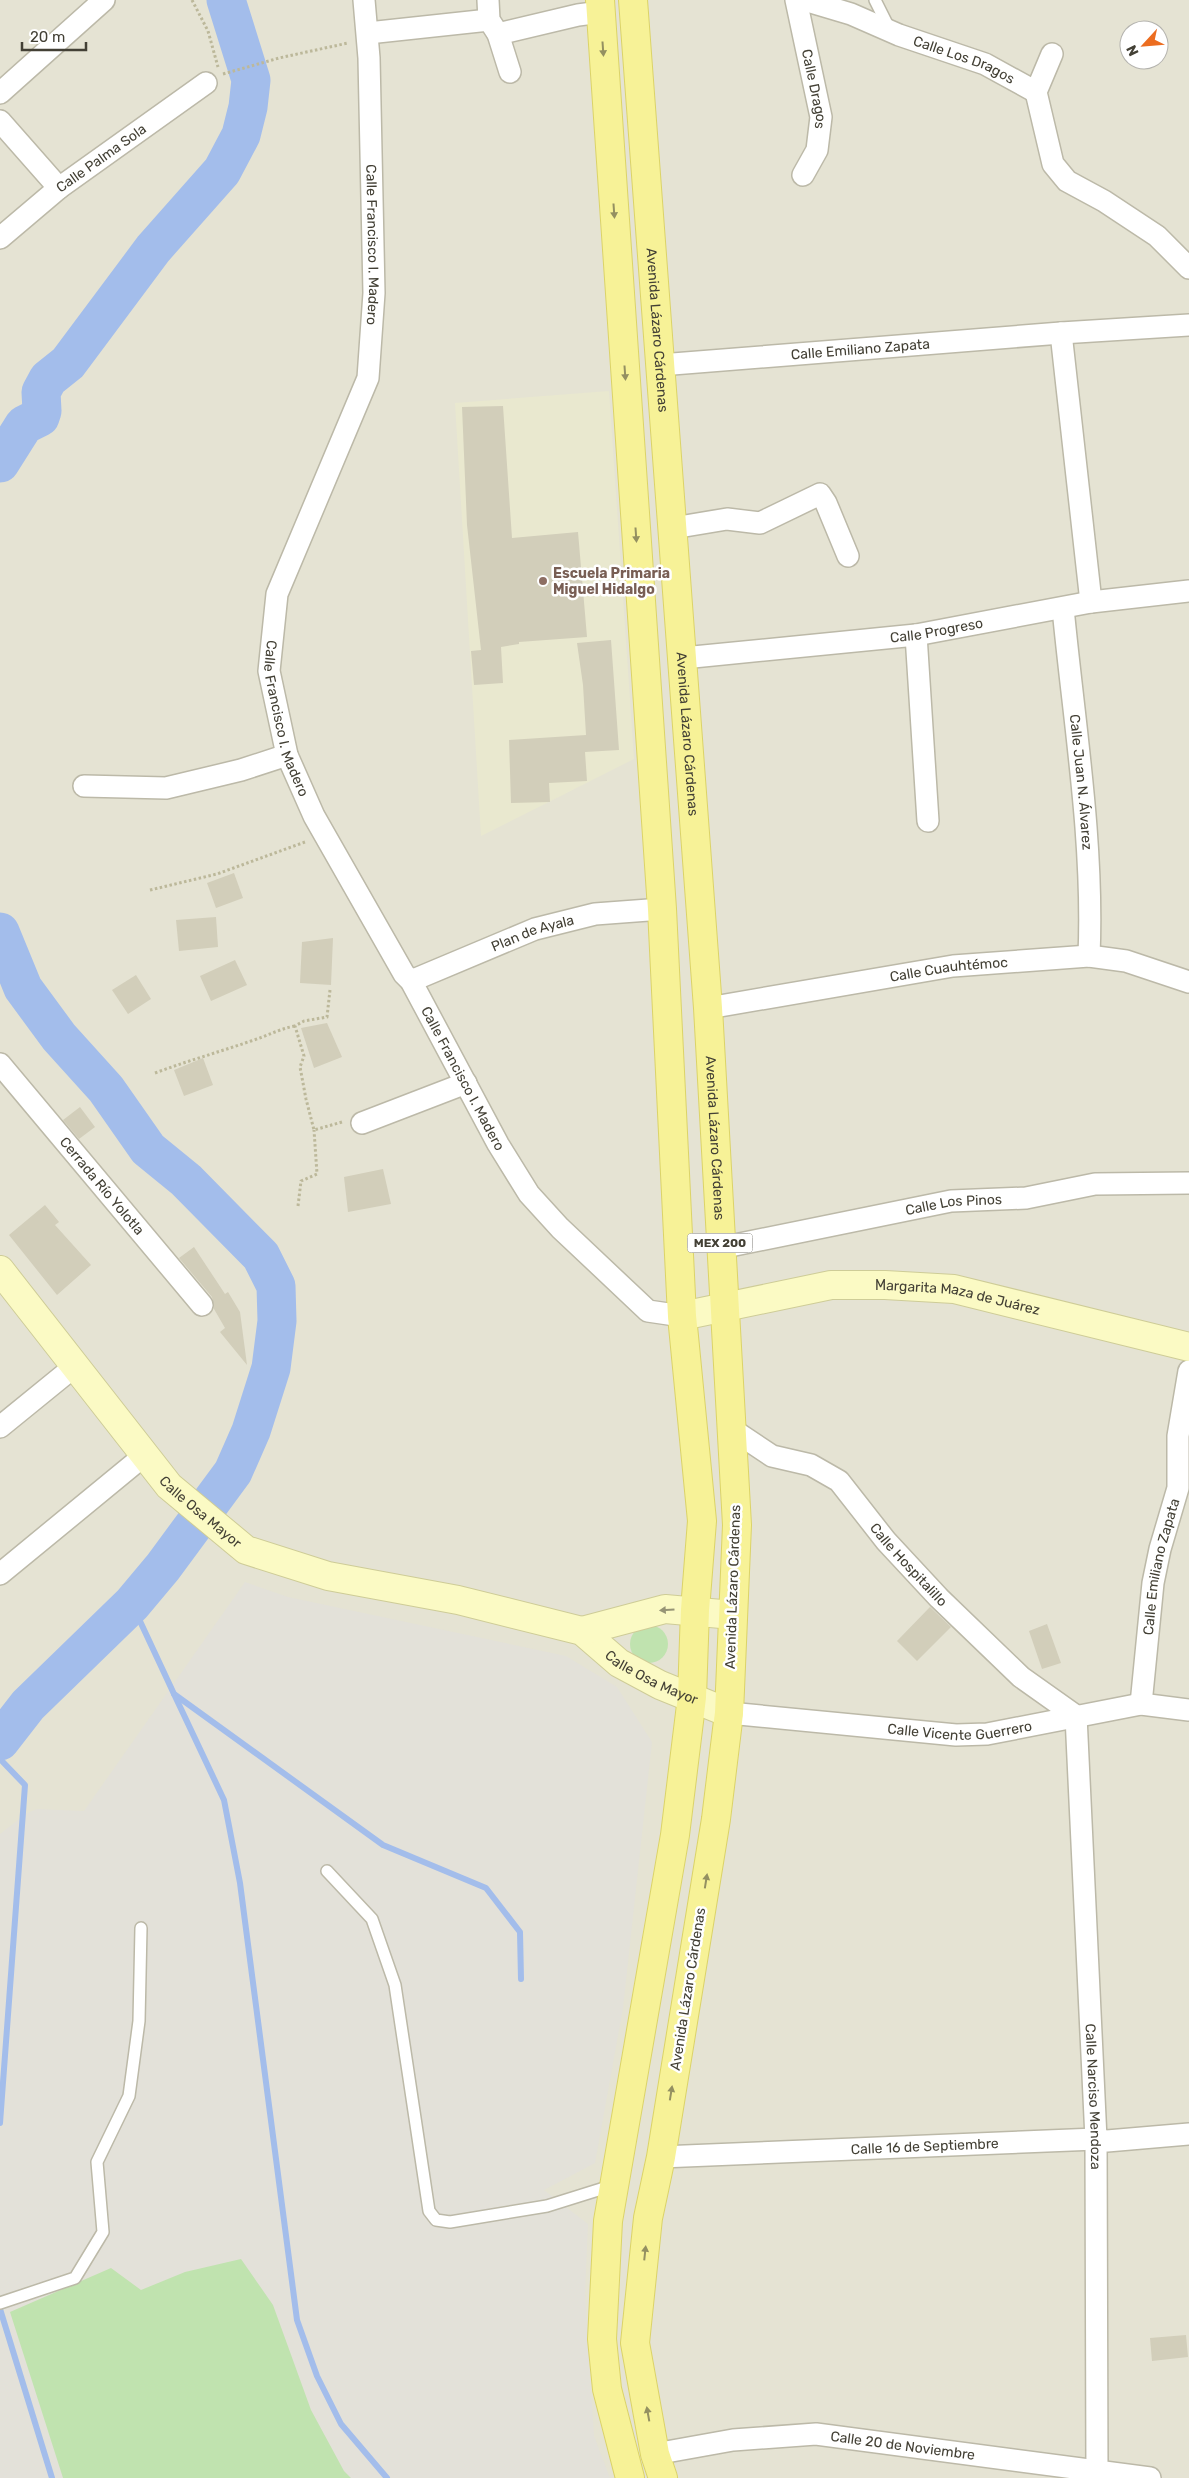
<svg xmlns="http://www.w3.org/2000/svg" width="1189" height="2478" viewBox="0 0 1189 2478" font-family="Rubik,sans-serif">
<rect width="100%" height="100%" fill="#f1f0e4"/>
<path fill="#e5e3d3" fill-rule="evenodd" d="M0 0H1189V2478H0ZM1129 30H1159V60H1129Z"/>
<path fill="#e3e1d9" d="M245 1582 288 1597 566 1656 617 1687 652 1742 623 2008 595 2163 544 2190 588 2224 585 2295 594 2436 610 2478H0V1834L27 1813 37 1809 84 1811Z"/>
<path fill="#e9e8cf" d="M609 391 634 759 481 836 455 403Z"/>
<g fill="#c0e3af">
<circle cx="649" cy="1644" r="19"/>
<path d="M241 2259 273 2305 311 2410 344 2471 351 2478H63L10 2312 111 2268 141 2290 185 2272Z"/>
</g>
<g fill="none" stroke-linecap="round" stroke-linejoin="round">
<g stroke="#a3bdeb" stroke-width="6">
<path d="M132 1604 174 1694 383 1845 486 1888 520 1932 521 1979"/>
<path d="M174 1694 224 1800 240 1883 297 2320 317 2376 341 2424 387 2478"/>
<path d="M0 1759 25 1785 0 2123"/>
<path d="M0 2309 52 2478"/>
</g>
<g stroke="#a3bdeb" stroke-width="39">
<path d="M0 463 24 425 40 417 42 411 41 392 48 379 68 363 153 249 222 171 241 135 248 107 251 80 226 0"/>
<path d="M0 932 23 988 59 1037 106 1089 148 1149 186 1180 261 1256 276 1286 277 1321 271 1368 251 1431 233 1472 163 1567 132 1604 28 1705 0 1741"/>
</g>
</g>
<g fill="#d2ceba">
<path d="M503 406 512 538 578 532 587 637 519 642V644L501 647 503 683 474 685 471 651 481 650 467 525 462 407Z"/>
<path d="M611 640 619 750 585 752 587 781 549 783 550 802 511 803 509 740 586 735 583 685 577 643Z"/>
<path d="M234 873 243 898 216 908 207 883Z"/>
<path d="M216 917 218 947 179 951 176 920Z"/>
<path d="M333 938 331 985 300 983 302 942Z"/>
<path d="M235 960 247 985 211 1001 200 976Z"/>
<path d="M136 975 151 999 128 1014 112 990Z"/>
<path d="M327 1023 342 1057 314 1068 301 1028Z"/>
<path d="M203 1058 213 1085 184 1096 174 1070Z"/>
<path d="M80 1107 95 1127 79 1139 63 1120Z"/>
<path d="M383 1169 391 1204 348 1212 344 1177Z"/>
<path d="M45 1205 59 1222 55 1225 91 1265 57 1295 9 1235Z"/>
<path d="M194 1247 225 1294 228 1292 240 1312 247 1365 220 1332 225 1328 214 1309 212 1297 179 1258Z"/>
<path d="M930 1607 951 1627 917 1661 897 1641Z"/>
<path d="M1047 1624 1061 1663 1042 1669 1029 1631Z"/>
<path d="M1186 2335 1188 2357 1152 2361 1150 2338Z"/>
</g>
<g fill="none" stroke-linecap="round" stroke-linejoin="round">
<g stroke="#bcb9a8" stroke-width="14">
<g id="lane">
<path d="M875 0 889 28"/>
<path d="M327 1871 372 1919 395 1985 429 2211 436 2220 450 2222 547 2206 614 2185"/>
<path d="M0 2303 75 2278 103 2232 97 2162 129 2096 139 2021 141 1928"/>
</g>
</g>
<g stroke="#bcb9a8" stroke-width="24">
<g id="street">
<path id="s1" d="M364 0 369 58 374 293 368 378 277 594 269 671 287 755 314 816 404 974 411 981 498 1144 529 1194 560 1228 648 1311 682 1316"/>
<path d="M488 0 489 20 498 34 510 72"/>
<path id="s2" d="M796 0 821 117 817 150 803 175"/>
<path id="s3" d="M804 0 851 14 899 35 985 64 1036 92"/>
<path d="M368 33 489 20"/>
<path d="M498 34 578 15 601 12"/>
<path d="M1052 54 1036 92 1053 164 1067 181 1104 201 1157 236 1189 268"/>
<path d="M0 93 104 0"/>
<path d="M0 121 59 188"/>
<path id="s4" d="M0 238 59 188 206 83"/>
<path d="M1061 333 1091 602"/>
<path id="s5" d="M660 365 1061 333 1189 325"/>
<path d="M673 528 727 519 760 523 820 494 826 503 848 556"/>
<path id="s6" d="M1063 608C1074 723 1094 841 1089 956"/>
<path d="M916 635 928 821"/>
<path id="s7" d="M683 658 916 635 1091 602 1189 591"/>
<path d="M84 786 166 788 241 770 287 755"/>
<path id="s8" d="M411 981 535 929 595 914 662 909"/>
<path id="s9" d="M708 1008 953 966 1089 956 1126 961 1189 982"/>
<path id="s10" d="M0 1064 202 1305"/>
<path d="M362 1123 466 1083"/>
<path id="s11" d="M720 1248 951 1201 1026 1198 1095 1184 1189 1183"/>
<path d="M0 1427 75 1366"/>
<path id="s12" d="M733 1430 772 1456 811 1465 839 1481 886 1541 939 1598 1021 1677 1076 1716"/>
<path d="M0 1574 146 1454"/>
<path id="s13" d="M1141 1704 1153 1583 1160 1549 1178 1488V1436L1189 1371"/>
<path id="s14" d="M729 1713 956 1735 987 1734 1141 1704 1189 1710"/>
<path id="s15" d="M1076 1716 1096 2139 1097 2478"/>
<path id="s16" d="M661 2157 1096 2139 1107 2141 1189 2134"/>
<path id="s17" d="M655 2454 733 2440 816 2434 1150 2478"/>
</g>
</g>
<g stroke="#cecc97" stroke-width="30">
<g id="secondary">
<path id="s18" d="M0 1270 169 1486 246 1550 328 1576 458 1600 582 1631 619 1663 660 1685 729 1713"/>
<path id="s19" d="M682 1316 831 1285H885L954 1289 1189 1347"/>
<path d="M582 1631 665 1609 733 1615"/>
</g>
</g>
<g stroke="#dbd368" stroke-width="30">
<g id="primary">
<path d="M600 0 662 909 682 1316 702 1521 695 1610 692 1697 675 1835 608 2221 602 2339 607 2389 630 2478"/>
<path id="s20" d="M633 0 708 1008 737 1525 729 1713 716 1819 661 2157 648 2218 635 2343 655 2454 663 2478"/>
</g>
</g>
<g stroke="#bcb89a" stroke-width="3" stroke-dasharray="2.5 2.5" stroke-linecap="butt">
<path d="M192 0 208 31 218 67"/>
<path d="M223 74 279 58 348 43"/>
<path d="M150 890 217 874 305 842"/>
<path d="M330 990 327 1017 304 1021 295 1026 304 1056 300 1067 306 1099 314 1130 342 1122"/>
<path d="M155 1073C187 1061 219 1052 251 1041 267 1036 279 1029 295 1026"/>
<path d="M298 1206 301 1181 317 1174 314 1130"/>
</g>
<use href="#lane" stroke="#fff" stroke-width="11"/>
<use href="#street" stroke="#fff" stroke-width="21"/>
<use href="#secondary" stroke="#fbfac4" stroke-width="28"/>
<use href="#primary" stroke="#f7f297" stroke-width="28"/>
</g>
<defs><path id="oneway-solid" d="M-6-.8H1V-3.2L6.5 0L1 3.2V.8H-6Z" transform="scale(1.25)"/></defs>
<g fill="#949061">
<use href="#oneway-solid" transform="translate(603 49) rotate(86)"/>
<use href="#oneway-solid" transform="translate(614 211) rotate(86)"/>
<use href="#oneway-solid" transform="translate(625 373) rotate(86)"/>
<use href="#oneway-solid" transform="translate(636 535) rotate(86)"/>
<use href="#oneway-solid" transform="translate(706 1881) rotate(-81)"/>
<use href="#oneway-solid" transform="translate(671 2093) rotate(-81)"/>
<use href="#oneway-solid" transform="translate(645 2253) rotate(-84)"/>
<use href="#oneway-solid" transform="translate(648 2414) rotate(-100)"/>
</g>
<use fill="#969475" href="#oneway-solid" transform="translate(667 1610) rotate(176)"/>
<circle fill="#8d6e63" stroke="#fff" stroke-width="2" cx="543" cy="581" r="5"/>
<g text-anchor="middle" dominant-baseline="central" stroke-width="5" stroke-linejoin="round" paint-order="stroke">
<rect fill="#fff" stroke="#7b7972" stroke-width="1" x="687.5" y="1233.5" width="65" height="19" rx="4"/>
<g font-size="12" font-weight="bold" fill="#434035">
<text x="720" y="1243">MEX 200</text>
</g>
<g font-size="14" fill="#434035" stroke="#fff">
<text stroke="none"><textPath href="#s3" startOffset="171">Calle Los Dragos</textPath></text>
<text stroke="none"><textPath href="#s2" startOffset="91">Calle Dragos</textPath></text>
<text stroke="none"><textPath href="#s4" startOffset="129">Calle Palma Sola</textPath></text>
<text stroke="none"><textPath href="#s1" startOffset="245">Calle Francisco I. Madero</textPath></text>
<text stroke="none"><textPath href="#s20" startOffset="331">Avenida Lázaro Cárdenas</textPath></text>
<text stroke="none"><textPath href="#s5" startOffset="201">Calle Emiliano Zapata</textPath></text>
<text stroke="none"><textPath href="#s7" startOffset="255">Calle Progreso</textPath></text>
<text stroke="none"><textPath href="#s1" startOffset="740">Calle Francisco I. Madero</textPath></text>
<text stroke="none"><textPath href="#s20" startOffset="736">Avenida Lázaro Cárdenas</textPath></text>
<text stroke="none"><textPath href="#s6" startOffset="175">Calle Juan N. Álvarez</textPath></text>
<text stroke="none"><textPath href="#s8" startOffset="131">Plan de Ayala</textPath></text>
<text stroke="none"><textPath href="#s9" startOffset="244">Calle Cuauhtémoc</textPath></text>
<text stroke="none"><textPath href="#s1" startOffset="1145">Calle Francisco I. Madero</textPath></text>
<text stroke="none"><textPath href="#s20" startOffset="1141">Avenida Lázaro Cárdenas</textPath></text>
<text stroke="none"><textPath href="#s10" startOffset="159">Cerrada Río Yolotla</textPath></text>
<text stroke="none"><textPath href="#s11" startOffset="238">Calle Los Pinos</textPath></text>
<text stroke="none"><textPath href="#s19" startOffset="280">Margarita Maza de Juárez</textPath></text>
<text stroke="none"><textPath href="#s18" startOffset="315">Calle Osa Mayor</textPath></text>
<text stroke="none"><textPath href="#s12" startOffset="228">Calle Hospitalillo</textPath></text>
<text stroke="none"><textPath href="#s13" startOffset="139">Calle Emiliano Zapata</textPath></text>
<text transform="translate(733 1587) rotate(-88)">Avenida Lázaro Cárdenas</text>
<text stroke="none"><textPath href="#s18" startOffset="805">Calle Osa Mayor</textPath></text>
<text stroke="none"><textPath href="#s14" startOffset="232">Calle Vicente Guerrero</textPath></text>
<text transform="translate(688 1989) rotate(-81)">Avenida Lázaro Cárdenas</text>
<text stroke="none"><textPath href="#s15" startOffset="381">Calle Narciso Mendoza</textPath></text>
<text stroke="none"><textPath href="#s16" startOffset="264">Calle 16 de Septiembre</textPath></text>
<text stroke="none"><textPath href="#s17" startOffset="250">Calle 20 de Noviembre</textPath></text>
</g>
<g font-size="14" font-weight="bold" fill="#785e54" stroke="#fff" text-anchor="start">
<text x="553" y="573">Escuela Primaria<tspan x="553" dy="16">Miguel Hidalgo</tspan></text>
</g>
</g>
<g transform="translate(1144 45) rotate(244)"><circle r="24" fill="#ffffff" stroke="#b4b3ae"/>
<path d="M0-4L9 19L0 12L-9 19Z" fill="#ec6d20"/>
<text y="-8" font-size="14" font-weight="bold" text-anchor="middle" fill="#434035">N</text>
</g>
<path d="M22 42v8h64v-8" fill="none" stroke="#434035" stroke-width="2.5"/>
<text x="30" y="42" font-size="15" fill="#434035" stroke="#ffffff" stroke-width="4" paint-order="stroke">20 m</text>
</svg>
